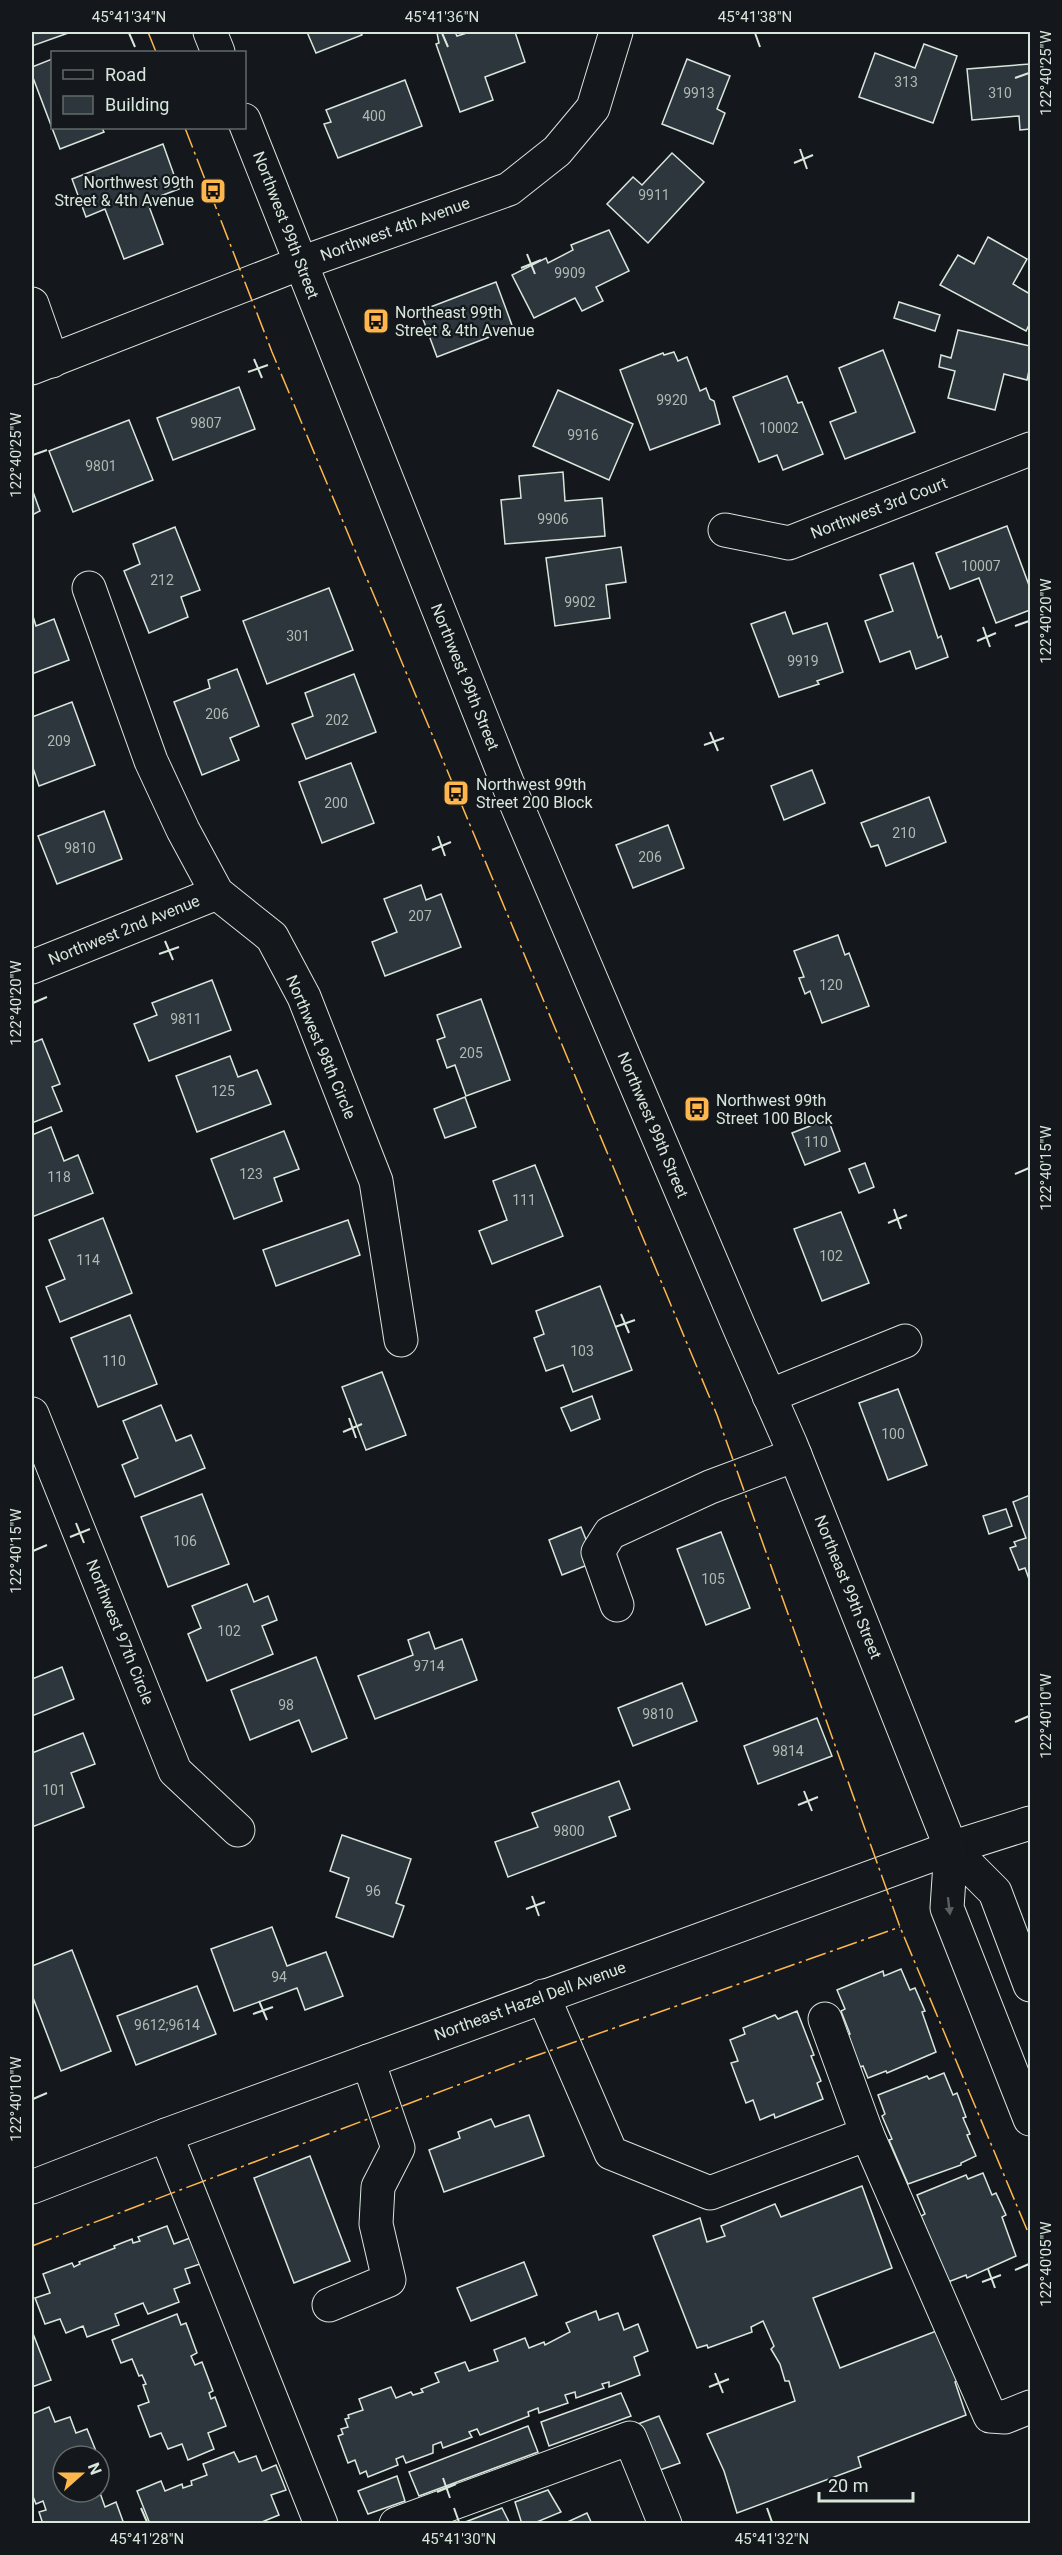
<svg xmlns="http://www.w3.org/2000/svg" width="1062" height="2555" viewBox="0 0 1062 2555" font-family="Roboto,sans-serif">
<rect width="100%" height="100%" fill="#14181c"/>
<g fill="#2c363c" stroke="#d8e6dc" stroke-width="1.5">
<path d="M32 32H71L32 46Z"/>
<path d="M307 32H360L362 35 316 53Z"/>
<path d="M442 32H455L457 36 470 32H515L525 62 485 77 493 100 460 112 436 44 439 43 437 33Z"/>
<path d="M924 44 957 56 933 123 859 97 875 53 915 68Z"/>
<path d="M52 59V128H102L104 132 60 149 32 75V67Z"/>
<path d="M687 59 730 76 717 109 725 113 713 144 662 124Z"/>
<path d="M1030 64V129L1020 130 1019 116 972 120 967 69Z"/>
<path d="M405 80 422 126 338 158 324 124 331 122 326 110Z"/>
<path d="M163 144 179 189 147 201 163 244 124 259 105 209 86 217 72 179Z"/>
<path d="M672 153 704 182 648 243 607 204 633 177 642 185Z"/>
<path d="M609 230 629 271 596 287 603 301 582 311 575 298 534 318 512 275 546 258 548 263 573 250 571 245Z"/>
<path d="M988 237 1027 259 1013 284 1030 294V323L1026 331 940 285 958 255 974 264Z"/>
<path d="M496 282 513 328 437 357 420 311Z"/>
<path d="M899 302 940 315 935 331 894 318Z"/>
<path d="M958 330 1030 346V366L1027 380 1004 374 995 410 948 398 955 371 939 367 941 355 951 358Z"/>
<path d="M883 350 915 432 845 459 830 422 856 412 839 368Z"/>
<path d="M674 352 678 361 687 357 700 391 706 388 710 399 714 401 720 424 650 450 620 370 663 353 664 355Z"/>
<path d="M787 376 798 403 802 402 823 454 783 470 777 455 759 462 733 397Z"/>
<path d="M239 387 255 429 173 460 157 418Z"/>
<path d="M558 390 633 424 609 480 533 446Z"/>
<path d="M129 420 153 480 73 512 49 451Z"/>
<path d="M563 472 565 501 602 498 605 536 505 544 501 500 521 498 519 476Z"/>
<path d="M32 489 40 511 32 515Z"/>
<path d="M1007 526 1030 588V610L996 623 979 578 950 589 936 553Z"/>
<path d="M175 527 200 590 181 597 188 617 149 633 124 571 140 564 133 544Z"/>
<path d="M621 547 626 582 606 585 610 618 555 626 546 558Z"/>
<path d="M913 563 938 638 941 636 948 657 916 669 910 651 880 662 865 621 893 611 880 575Z"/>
<path d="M329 588 353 650 267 684 243 621Z"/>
<path d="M785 612 793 634 827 623 843 672 817 681 819 684 779 697 751 624Z"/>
<path d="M32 613 36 626 54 619 69 660 32 674Z"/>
<path d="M237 669 259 726 230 738 239 760 202 775 174 702 210 688 208 680Z"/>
<path d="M354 674 376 732 306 759 292 724 313 716 305 693Z"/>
<path d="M72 702 95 765 39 786 32 765V717Z"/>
<path d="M351 763 374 823 322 843 299 782Z"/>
<path d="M812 770 825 803 784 820 771 786Z"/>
<path d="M929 797 946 842 886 866 878 845 871 847 861 823Z"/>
<path d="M104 811 122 859 57 884 38 836Z"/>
<path d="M668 825 684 868 633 888 616 845Z"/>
<path d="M421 885 426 900 441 894 461 947 385 976 372 942 397 932 384 899Z"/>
<path d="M838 935 845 955 849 953 869 1006 822 1023 810 991 805 994 799 978 804 977 794 951Z"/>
<path d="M212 980 231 1030 149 1061 134 1024 157 1015 152 1003Z"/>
<path d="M481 999 510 1080 466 1096 455 1065 447 1068 437 1040 445 1037 437 1015Z"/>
<path d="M42 1039 60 1084 52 1087 62 1111 32 1123V1043Z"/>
<path d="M230 1056 238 1077 257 1070 271 1104 197 1132 176 1076Z"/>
<path d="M465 1097 476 1127 445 1138 434 1109Z"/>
<path d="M828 1119 840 1151 805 1165 792 1133Z"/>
<path d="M51 1127 64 1161 78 1155 93 1193 32 1217V1135Z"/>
<path d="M284 1131 299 1169 274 1178 282 1201 234 1219 211 1159Z"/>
<path d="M865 1163 874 1187 859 1193 849 1169Z"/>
<path d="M535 1165 563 1236 492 1264 479 1231 507 1220 493 1181Z"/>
<path d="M841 1212 869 1283 822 1301 794 1229Z"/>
<path d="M103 1218 132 1293 60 1322 46 1287 65 1279 49 1240Z"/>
<path d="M348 1220 360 1255 276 1286 263 1250Z"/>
<path d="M600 1286 632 1370 573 1392 563 1365 546 1371 534 1338 544 1334 536 1311Z"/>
<path d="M130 1315 157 1384 98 1407 71 1338Z"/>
<path d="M382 1372 406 1435 366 1450 342 1387Z"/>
<path d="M898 1389 927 1465 888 1480 859 1403Z"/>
<path d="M592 1396 600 1419 571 1431 561 1408Z"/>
<path d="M161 1405 176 1441 191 1435 205 1468 135 1497 122 1465 138 1458 123 1421Z"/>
<path d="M202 1494 229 1564 168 1587 141 1517Z"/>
<path d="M1030 1495V1582L1025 1568 1019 1570 1010 1548 1016 1546 1014 1542 1026 1538 1013 1502Z"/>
<path d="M1006 1509 1012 1526 989 1534 983 1516Z"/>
<path d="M581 1527 595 1562 562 1575 549 1540Z"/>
<path d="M721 1532 750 1608 706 1625 677 1549Z"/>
<path d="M247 1584 254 1602 268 1596 277 1620 262 1626 273 1654 207 1681 188 1634 201 1628 192 1606Z"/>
<path d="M429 1632 435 1649 462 1639 477 1680 375 1719 358 1676 413 1655 408 1640Z"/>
<path d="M316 1657 347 1738 312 1752 299 1720 250 1740 231 1690Z"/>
<path d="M62 1667 74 1699 32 1716V1679Z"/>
<path d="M682 1683 697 1721 633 1746 618 1708Z"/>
<path d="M817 1718 832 1756 758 1784 744 1746Z"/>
<path d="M83 1733 95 1764 71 1773 84 1807 32 1827V1753Z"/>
<path d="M619 1781 630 1809 609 1817 616 1836 508 1877 495 1842 538 1827 532 1813Z"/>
<path d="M342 1835 411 1859 396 1903 404 1906 393 1937 336 1917 349 1878 330 1871Z"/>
<path d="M272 1927 287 1966 326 1952 343 1996 305 2010 297 1988 234 2011 211 1949Z"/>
<path d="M72 1950 111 2051 61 2071 32 1995V1966Z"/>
<path d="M901 1969 910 1990 915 1988 925 2011 922 2012 936 2052 887 2073 886 2071 868 2078 863 2066 860 2067 847 2035 850 2034 841 2011 845 2009 837 1990 883 1971 884 1976Z"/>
<path d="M197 1986 216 2034 136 2065 117 2016Z"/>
<path d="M797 2011 814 2055 811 2056 821 2081 817 2083 823 2099 775 2118 774 2114 760 2120 753 2100 746 2103 731 2063 738 2061 730 2040 745 2034 743 2028 775 2015 778 2019Z"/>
<path d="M944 2073 953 2095 957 2093 966 2117 963 2118 970 2134 967 2135 976 2156 961 2163V2165L908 2184 889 2140 892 2139 882 2116 885 2114 878 2095 927 2076 929 2079Z"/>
<path d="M529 2115 544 2156 444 2192 429 2150 460 2138 458 2132 491 2119 495 2127Z"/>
<path d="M310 2156 350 2261 294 2283 254 2178Z"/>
<path d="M983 2173 992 2195 996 2193 1006 2215 1002 2217 1016 2256 967 2278 966 2275 948 2282 921 2216 925 2214 917 2195 966 2175 968 2179Z"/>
<path d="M862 2186 892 2268 813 2298 840 2368 939 2330 958 2380 955 2382 966 2415 858 2457 861 2467 737 2513 724 2471 707 2434 795 2401 789 2381H785L780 2364 771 2349 774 2346 763 2321 751 2327 752 2332 708 2348 707 2345 697 2348 653 2236 700 2218 707 2242 725 2236 721 2226 775 2204 781 2217Z"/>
<path d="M167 2226 174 2244 190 2238 200 2264 185 2269 190 2283 174 2289 179 2302 148 2314 143 2303 115 2314 119 2325 87 2337 83 2326 66 2333 60 2319 45 2324 35 2298 50 2293 43 2274 72 2263 74 2267 80 2264 79 2262 115 2248 114 2246 132 2239 133 2243 140 2241 138 2237Z"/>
<path d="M524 2262 537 2295 471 2321 457 2288Z"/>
<path d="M596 2311 599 2320 618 2313 624 2330 638 2324 648 2351 634 2357 640 2375 609 2387V2382L602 2384 604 2388 576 2398 575 2392 565 2395 568 2403 539 2413 538 2408 528 2412 529 2416 480 2435 477 2429 469 2432 472 2437 443 2448 441 2442 433 2445V2453L406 2463 403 2456 396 2459 398 2465 368 2477 366 2471 360 2474 355 2460 348 2463 338 2436 343 2434 341 2429 348 2427 345 2419 349 2418 348 2415 363 2410 359 2399 391 2387 396 2398 411 2392 413 2395 423 2392 421 2389 439 2382 435 2373 465 2362 469 2371 498 2361 494 2350 525 2338 529 2348 544 2342 545 2345 570 2332 566 2323Z"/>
<path d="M177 2314 181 2325 186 2323 197 2353 191 2356 195 2365 202 2362 213 2391 209 2393 211 2399 215 2397 226 2426 208 2433 214 2449 188 2460 182 2444 168 2449 161 2433 150 2437 138 2406 149 2402 143 2385 146 2384 142 2375 139 2376 132 2359 121 2363 112 2340Z"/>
<path d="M32 2331 51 2380 32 2387Z"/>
<path d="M621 2393 631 2416 549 2446 541 2422Z"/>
<path d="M49 2407 55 2422 70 2417 76 2433 87 2429 98 2456H63V2492L99 2490 105 2507 116 2502 124 2524H43L39 2512 46 2510 43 2501 36 2504 32 2494V2414Z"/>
<path d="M659 2416 680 2463 657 2471 638 2424Z"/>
<path d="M528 2426 538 2452 419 2496 409 2472Z"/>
<path d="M234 2452 239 2462 256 2456 262 2471 276 2465 286 2490 271 2495 279 2515 257 2524H150L137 2491 161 2481 165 2491 182 2484 183 2488 192 2485 191 2481 207 2475 203 2464Z"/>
<path d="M397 2476 405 2501 368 2514 358 2491Z"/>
<path d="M548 2490 561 2512 532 2524H522L515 2502Z"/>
<path d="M502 2508 510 2524H460Z"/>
<path d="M587 2513 592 2524H563Z"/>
</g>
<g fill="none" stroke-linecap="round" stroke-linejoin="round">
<g stroke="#d8e6dc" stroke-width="35">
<g id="minor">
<path d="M32 304 52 361"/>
<path d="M32 368 301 263 509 189 557 151 593 108 616 32"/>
<path d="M725 530 789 543 1030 449"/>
<path d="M89 588 151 761 183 830 217 893 272 937 304 997 376 1181 401 1340"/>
<path d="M32 967 217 893"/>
<path d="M769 1396 905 1341"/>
<path d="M32 1414 175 1771 238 1830"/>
<path d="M617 1605 598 1552 610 1533 710 1487 795 1455"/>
<path d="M951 1848 1030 1823"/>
<path d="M543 1996 611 2153 710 2193 867 2134 990 2416 1005 2417 1030 2407"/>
<path d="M825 2019 867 2134"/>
<path d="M166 2135 321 2524"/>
<path d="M329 2305 389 2280 376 2224 378 2187 398 2148 368 2061"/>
<path d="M396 2524 630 2438 665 2524"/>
</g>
</g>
<g stroke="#d8e6dc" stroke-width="35">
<g id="major">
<path d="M210 32 218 52"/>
<path d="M244 120 507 782 740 1329 791 1445 951 1848 995 1892 1030 1985"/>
<path d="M951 1848 947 1908 1030 2119"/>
<path d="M32 2187 166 2135 951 1848"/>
</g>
</g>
<use href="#minor" stroke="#14181c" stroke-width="33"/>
<use href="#major" stroke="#14181c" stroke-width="33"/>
<g stroke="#ffb74d" stroke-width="1.5" stroke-dasharray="21 4.5 3 4.5" stroke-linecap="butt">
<path d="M148 32 156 52"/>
<path d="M185 128 272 352 717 1415 900 1927 1030 2237"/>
<path d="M32 2246 532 2057 900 1927"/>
</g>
</g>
<defs><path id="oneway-solid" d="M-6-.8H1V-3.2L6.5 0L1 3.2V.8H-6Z" transform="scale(1.5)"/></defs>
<use fill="#59605f" href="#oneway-solid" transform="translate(949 1906) rotate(83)"/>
<path fill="none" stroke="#d8e6dc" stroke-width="2" d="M129 33 135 47M442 33 448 47M755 33 760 47M1015 78 1029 73M800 149 807 169M794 163 813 155M527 254 535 274M521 268 541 260M254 359 262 378M248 372 268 365M33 455 47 450M1015 626 1029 621M983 627 990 647M977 641 996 633M710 732 718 751M704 745 724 738M438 836 445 856M432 850 451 842M165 941 173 960M159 954 179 947M33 1003 47 997M1015 1174 1029 1168M894 1209 901 1229M888 1223 907 1215M621 1314 629 1333M615 1327 635 1320M349 1418 356 1438M343 1432 362 1424M76 1523 84 1543M70 1537 90 1529M33 1551 47 1545M1015 1722 1029 1716M804 1791 812 1811M798 1805 818 1797M532 1896 539 1916M526 1909 545 1902M259 2001 267 2020M253 2014 273 2007M33 2099 47 2093M988 2269 995 2288M1015 2270 1029 2264M982 2282 1001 2275M715 2373 723 2393M709 2387 729 2379M443 2478 450 2498M437 2492 456 2484M141 2508 147 2522M454 2508 459 2522M767 2508 772 2522"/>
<defs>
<g id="bus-square" transform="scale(1.35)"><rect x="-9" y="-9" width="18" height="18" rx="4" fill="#ffb74d" stroke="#14181c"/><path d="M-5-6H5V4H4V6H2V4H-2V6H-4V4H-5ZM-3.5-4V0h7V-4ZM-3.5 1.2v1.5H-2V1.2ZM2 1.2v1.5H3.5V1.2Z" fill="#111"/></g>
</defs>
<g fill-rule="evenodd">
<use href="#bus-square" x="213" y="191"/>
<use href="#bus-square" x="376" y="321"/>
<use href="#bus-square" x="456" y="793"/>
<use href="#bus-square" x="697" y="1109"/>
</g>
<g text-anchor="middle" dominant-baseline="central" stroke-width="4.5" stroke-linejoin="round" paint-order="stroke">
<g font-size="14" fill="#adbab4">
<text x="906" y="82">313</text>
<text x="699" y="93">9913</text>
<text x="1000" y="93">310</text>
<text x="374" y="116">400</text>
<text x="654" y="195">9911</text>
<text x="570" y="273">9909</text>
<text x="672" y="400">9920</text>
<text x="206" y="423">9807</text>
<text x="779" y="428">10002</text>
<text x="583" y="435">9916</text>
<text x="101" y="466">9801</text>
<text x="553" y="519">9906</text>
<text x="981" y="566">10007</text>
<text x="162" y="580">212</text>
<text x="580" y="602">9902</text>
<text x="298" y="636">301</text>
<text x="803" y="661">9919</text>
<text x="217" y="714">206</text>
<text x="337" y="720">202</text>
<text x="59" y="741">209</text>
<text x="336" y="803">200</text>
<text x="904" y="833">210</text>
<text x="80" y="848">9810</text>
<text x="650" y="857">206</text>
<text x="420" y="916">207</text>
<text x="831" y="985">120</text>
<text x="186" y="1019">9811</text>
<text x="471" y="1053">205</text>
<text x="223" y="1091">125</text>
<text x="816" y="1142">110</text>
<text x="251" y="1174">123</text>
<text x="59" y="1177">118</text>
<text x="524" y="1200">111</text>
<text x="831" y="1256">102</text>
<text x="88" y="1260">114</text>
<text x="582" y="1351">103</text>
<text x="114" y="1361">110</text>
<text x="893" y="1434">100</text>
<text x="185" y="1541">106</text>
<text x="713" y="1579">105</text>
<text x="229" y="1631">102</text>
<text x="429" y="1666">9714</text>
<text x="286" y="1705">98</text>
<text x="658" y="1714">9810</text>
<text x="788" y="1751">9814</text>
<text x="54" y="1790">101</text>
<text x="569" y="1831">9800</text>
<text x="373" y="1891">96</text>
<text x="279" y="1977">94</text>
<text x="167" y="2025">9612;9614</text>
</g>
<g font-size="16" fill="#d8e6dc" stroke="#14181c" text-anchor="start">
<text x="194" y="182" text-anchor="end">Northwest 99th<tspan x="194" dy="18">Street &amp; 4th Avenue</tspan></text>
<text x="395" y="312">Northeast 99th<tspan x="395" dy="18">Street &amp; 4th Avenue</tspan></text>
<text x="476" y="784">Northwest 99th<tspan x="476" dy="18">Street 200 Block</tspan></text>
<text x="716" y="1100">Northwest 99th<tspan x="716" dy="18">Street 100 Block</tspan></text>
</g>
<g font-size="16" fill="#d8e6dc" stroke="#14181c">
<text transform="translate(286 225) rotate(69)">Northwest 99th Street</text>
<text transform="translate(395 229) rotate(-20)">Northwest 4th Avenue</text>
<text transform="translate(879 508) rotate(-21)">Northwest 3rd Court</text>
<text transform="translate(465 677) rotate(68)">Northwest 99th Street</text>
<text transform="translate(124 930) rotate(-22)">Northwest 2nd Avenue</text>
<text transform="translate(321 1047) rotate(67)">Northwest 98th Circle</text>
<text transform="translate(653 1125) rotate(67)">Northwest 99th Street</text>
<text transform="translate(848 1587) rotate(68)">Northeast 99th Street</text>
<text transform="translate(120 1632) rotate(68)">Northwest 97th Circle</text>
<text transform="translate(530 2001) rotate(-20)">Northeast Hazel Dell Avenue</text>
</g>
</g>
<rect width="1062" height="2555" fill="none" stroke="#14181c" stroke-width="66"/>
<rect x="51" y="51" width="195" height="78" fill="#14181c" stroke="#626a69" stroke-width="1.5"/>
<rect x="63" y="70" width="30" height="9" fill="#14181c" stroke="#626a69" stroke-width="1.5"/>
<text x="105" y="81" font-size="18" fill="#d8e6dc">Road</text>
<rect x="63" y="96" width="30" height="18" fill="#2c363c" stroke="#626a69" stroke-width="1.5"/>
<text x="105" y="111" font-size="18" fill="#d8e6dc">Building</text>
<g transform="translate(81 2474) rotate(69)"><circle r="28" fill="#14181c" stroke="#626a69" stroke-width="1.5"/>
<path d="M0-4.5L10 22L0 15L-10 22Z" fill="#ffb74d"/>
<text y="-9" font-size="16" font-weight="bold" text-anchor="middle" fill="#d8e6dc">N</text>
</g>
<path d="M819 2492v9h94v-9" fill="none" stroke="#d8e6dc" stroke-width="3"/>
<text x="828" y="2492" font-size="18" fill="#d8e6dc" stroke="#14181c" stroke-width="4.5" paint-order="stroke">20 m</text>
<rect x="33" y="33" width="996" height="2489" fill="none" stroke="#d8e6dc" stroke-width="2"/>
<g font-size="15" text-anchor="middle" fill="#d8e6dc">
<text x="129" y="22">45°41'34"N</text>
<text x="442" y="22">45°41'36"N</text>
<text x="755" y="22">45°41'38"N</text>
<text transform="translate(1046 73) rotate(-90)" y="5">122°40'25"W</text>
<text transform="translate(16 455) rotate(-90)" y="5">122°40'25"W</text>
<text transform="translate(1046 621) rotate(-90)" y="5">122°40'20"W</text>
<text transform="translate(16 1003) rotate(-90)" y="5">122°40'20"W</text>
<text transform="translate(1046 1168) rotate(-90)" y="5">122°40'15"W</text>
<text transform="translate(16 1551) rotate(-90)" y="5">122°40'15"W</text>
<text transform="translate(1046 1716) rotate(-90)" y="5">122°40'10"W</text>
<text transform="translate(16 2099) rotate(-90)" y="5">122°40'10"W</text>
<text transform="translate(1046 2264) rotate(-90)" y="5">122°40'05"W</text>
<text x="147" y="2544">45°41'28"N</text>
<text x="459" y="2544">45°41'30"N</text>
<text x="772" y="2544">45°41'32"N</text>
</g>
</svg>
